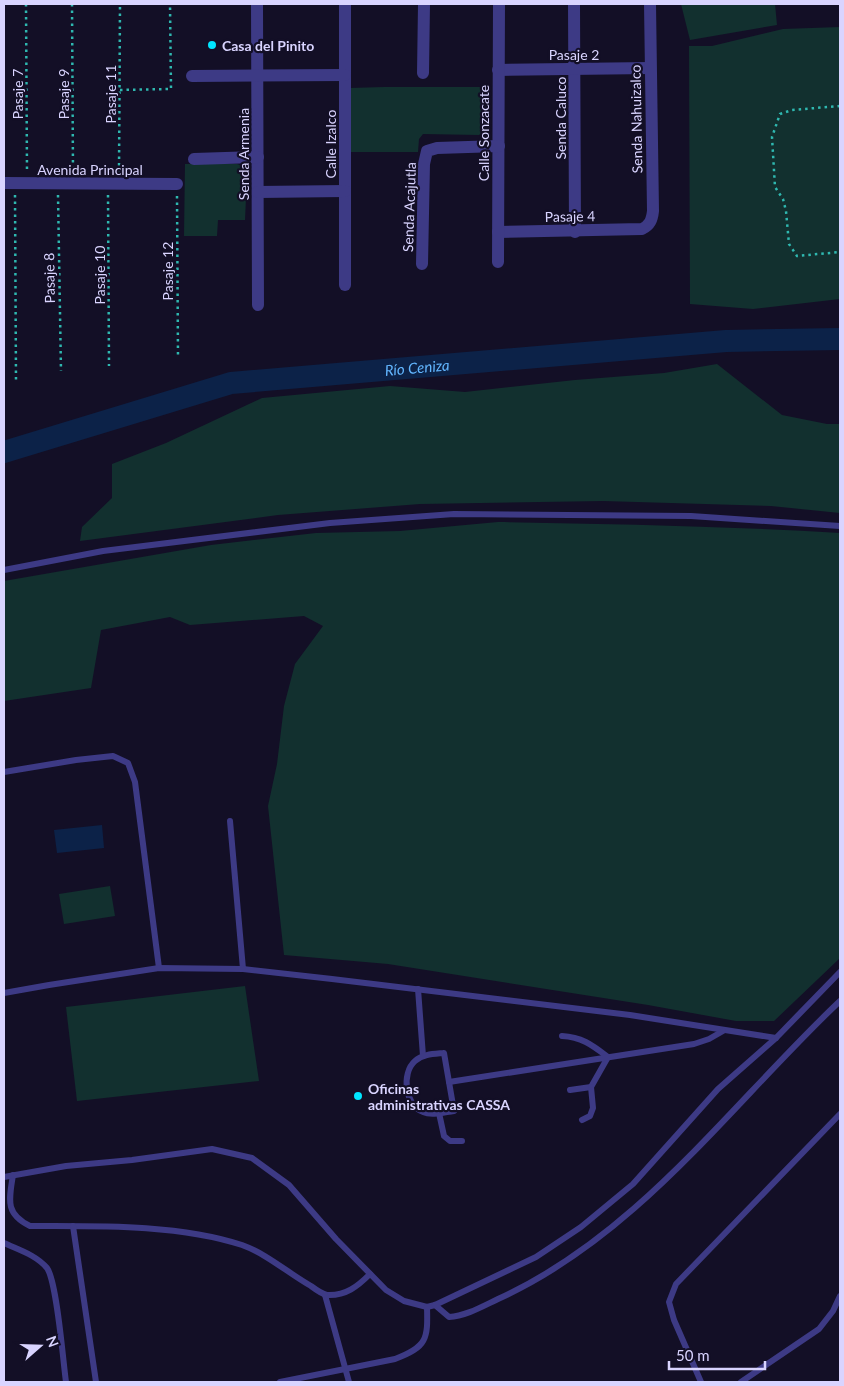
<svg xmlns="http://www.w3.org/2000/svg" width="844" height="1386" viewBox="0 0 844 1386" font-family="Lato,sans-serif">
<rect width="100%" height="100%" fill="#130f26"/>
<g fill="#12302f">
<path d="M681 4H775L777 25 690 40Z"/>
<path d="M840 27V299L753 309 690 304 689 46H712L783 29Z"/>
<path d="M384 87H487V129L479 135 423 134 419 139 418 152H349L350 88Z"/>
<path d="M185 164H237L243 166 246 170 247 176 245 220H218L217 236H184Z"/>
<path d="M717 364 782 415 827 424H840V513L771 506 603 501 420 504 278 515 80 541 82 527 112 498V464L166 443 262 398 390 386 465 392 575 380 664 373Z"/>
<path d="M498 522C612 524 726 526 840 533V958L774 1021H736L648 1005 388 964 284 955 268 806 277 764 284 706 295 664 323 626 304 616 190 625 170 617 101 630 91 688 4 701V581L211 545 316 533 400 531Z"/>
<path d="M110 886 115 916 64 924 59 894Z"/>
<path d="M245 986 259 1081 77 1101 66 1007Z"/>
</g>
<path fill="#0c2248" d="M102 825 104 848 57 853 54 830Z"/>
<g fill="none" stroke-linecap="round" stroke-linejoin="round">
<path stroke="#0c2248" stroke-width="22" id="s1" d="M4 452 231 383 726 341 840 339"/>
<g stroke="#2fb8b0" stroke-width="2.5" stroke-dasharray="2.5 4" stroke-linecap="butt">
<path d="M26 4 27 172"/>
<path d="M72 4 73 172"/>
<path d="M120 90 171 89 170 4"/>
<path d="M840 106 792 110 780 114 772 137 775 187 783 199 786 211 789 244 797 256 840 252"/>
<path d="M119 172 120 4"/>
<path d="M15 195 16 381"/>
<path d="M58 195 61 371"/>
<path d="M108 195 109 366"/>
<path d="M177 196 178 358"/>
</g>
<g stroke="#3d3a85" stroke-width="6">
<path d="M4 570 103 551 330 523 454 514 691 516 840 526"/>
<path d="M4 772 76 760 113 756 128 763 135 782 159 968"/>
<path d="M230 821 243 969"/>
<path d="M418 989 423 1056"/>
<path d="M4 993 49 985 159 968 243 969 332 979 630 1015 776 1038"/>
<path d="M562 1036C582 1037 592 1045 608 1057L591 1087 570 1090"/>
<path d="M444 1053 454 1111C445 1112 432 1116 423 1112 405 1106 401 1073 415 1061 423 1054 434 1054 444 1053Z"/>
<path d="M449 1082 694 1044 709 1039 723 1031"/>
<path d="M439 1113 444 1136 450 1141H462"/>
<path d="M582 1120 590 1116 593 1108 591 1087"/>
<path d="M13 1175C9 1200 5 1214 30 1226 98 1226 178 1224 242 1245 267 1254 288 1273 311 1286 315 1289 322 1294 327 1295 346 1296 358 1286 370 1274"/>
<path d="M4 1177 66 1166 132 1160 212 1149 252 1158 289 1185 336 1239 386 1290 404 1301 427 1307 435 1305 536 1257 581 1227 633 1184 718 1089 776 1038 840 972"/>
<path d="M73 1226 96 1382"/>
<path d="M4 1243C19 1250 36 1255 47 1268 57 1282 63 1361 66 1382"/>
<path d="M325 1295 349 1382"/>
<path d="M435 1305 449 1317C466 1316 483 1306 498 1299 639 1235 731 1104 840 1001"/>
<path d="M280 1382 395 1359C427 1347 428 1339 427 1307"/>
<path d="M701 1382 674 1320 669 1302 676 1284 840 1114"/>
<path d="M741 1382 819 1329 833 1311 840 1296"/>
</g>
<g stroke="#3d3a85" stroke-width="12">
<path d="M257 4 258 305"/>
<path d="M345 4V285"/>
<path d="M574 4 575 232"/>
<path d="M498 70 650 68"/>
<path d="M423 73 424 4"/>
<path d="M192 76 345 75"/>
<path d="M194 159 258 157"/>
<path d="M4 183 177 184"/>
<path d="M258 192 345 191"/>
<path d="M498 232 642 229C650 225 652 220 653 211L650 4"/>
<path d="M498 262 499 4"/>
<path d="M422 264 424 164 427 151 437 148 499 146"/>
</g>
</g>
<g fill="#00e5ff" stroke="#130f26" stroke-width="2">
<circle cx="212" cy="45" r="5"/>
<circle cx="358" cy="1096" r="5"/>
</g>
<g text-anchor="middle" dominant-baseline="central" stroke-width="4.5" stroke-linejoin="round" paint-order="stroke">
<g font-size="14" font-weight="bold" fill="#d9d4ff" stroke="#130f26" text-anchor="start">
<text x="222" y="45">Casa del Pinito</text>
<text x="368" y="1088">Oficinas<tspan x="368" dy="16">administrativas CASSA</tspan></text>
</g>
<g font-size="14" fill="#d9d4ff" stroke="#130f26">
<text x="574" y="54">Pasaje 2</text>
<text transform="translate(17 94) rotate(-90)">Pasaje 7</text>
<text transform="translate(63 94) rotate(-90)">Pasaje 9</text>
<text transform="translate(110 94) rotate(-90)">Pasaje 11</text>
<text transform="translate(560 118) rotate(-90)">Senda Caluco</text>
<text transform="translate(636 119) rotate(-91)">Senda Nahuizalco</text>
<text transform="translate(483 133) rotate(-90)">Calle Sonzacate</text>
<text transform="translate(330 144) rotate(-90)">Calle Izalco</text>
<text transform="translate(243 154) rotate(-90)">Senda Armenia</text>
<text x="90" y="169">Avenida Principal</text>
<text transform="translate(409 207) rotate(-88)">Senda Acajutla</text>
<text transform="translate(570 216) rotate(-1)">Pasaje 4</text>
<text transform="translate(167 271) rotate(-90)">Pasaje 12</text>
<text transform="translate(99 275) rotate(-90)">Pasaje 10</text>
<text transform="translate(49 278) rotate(-91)">Pasaje 8</text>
</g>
<g font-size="15" font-style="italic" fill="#62b6ff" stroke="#130f26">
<text stroke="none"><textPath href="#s1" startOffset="424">Río Ceniza</textPath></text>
</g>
</g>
<rect width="844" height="1386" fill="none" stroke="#d9d4ff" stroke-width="10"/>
<g transform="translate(40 1346) rotate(70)" stroke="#130f26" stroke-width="4" paint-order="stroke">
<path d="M0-4L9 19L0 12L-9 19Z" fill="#d9d4ff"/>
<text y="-8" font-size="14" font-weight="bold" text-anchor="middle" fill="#d9d4ff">N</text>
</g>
<path d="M669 1361v8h96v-8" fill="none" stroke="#d9d4ff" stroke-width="2.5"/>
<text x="676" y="1361" font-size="15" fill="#d9d4ff" stroke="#130f26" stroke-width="4" paint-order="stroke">50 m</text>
</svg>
